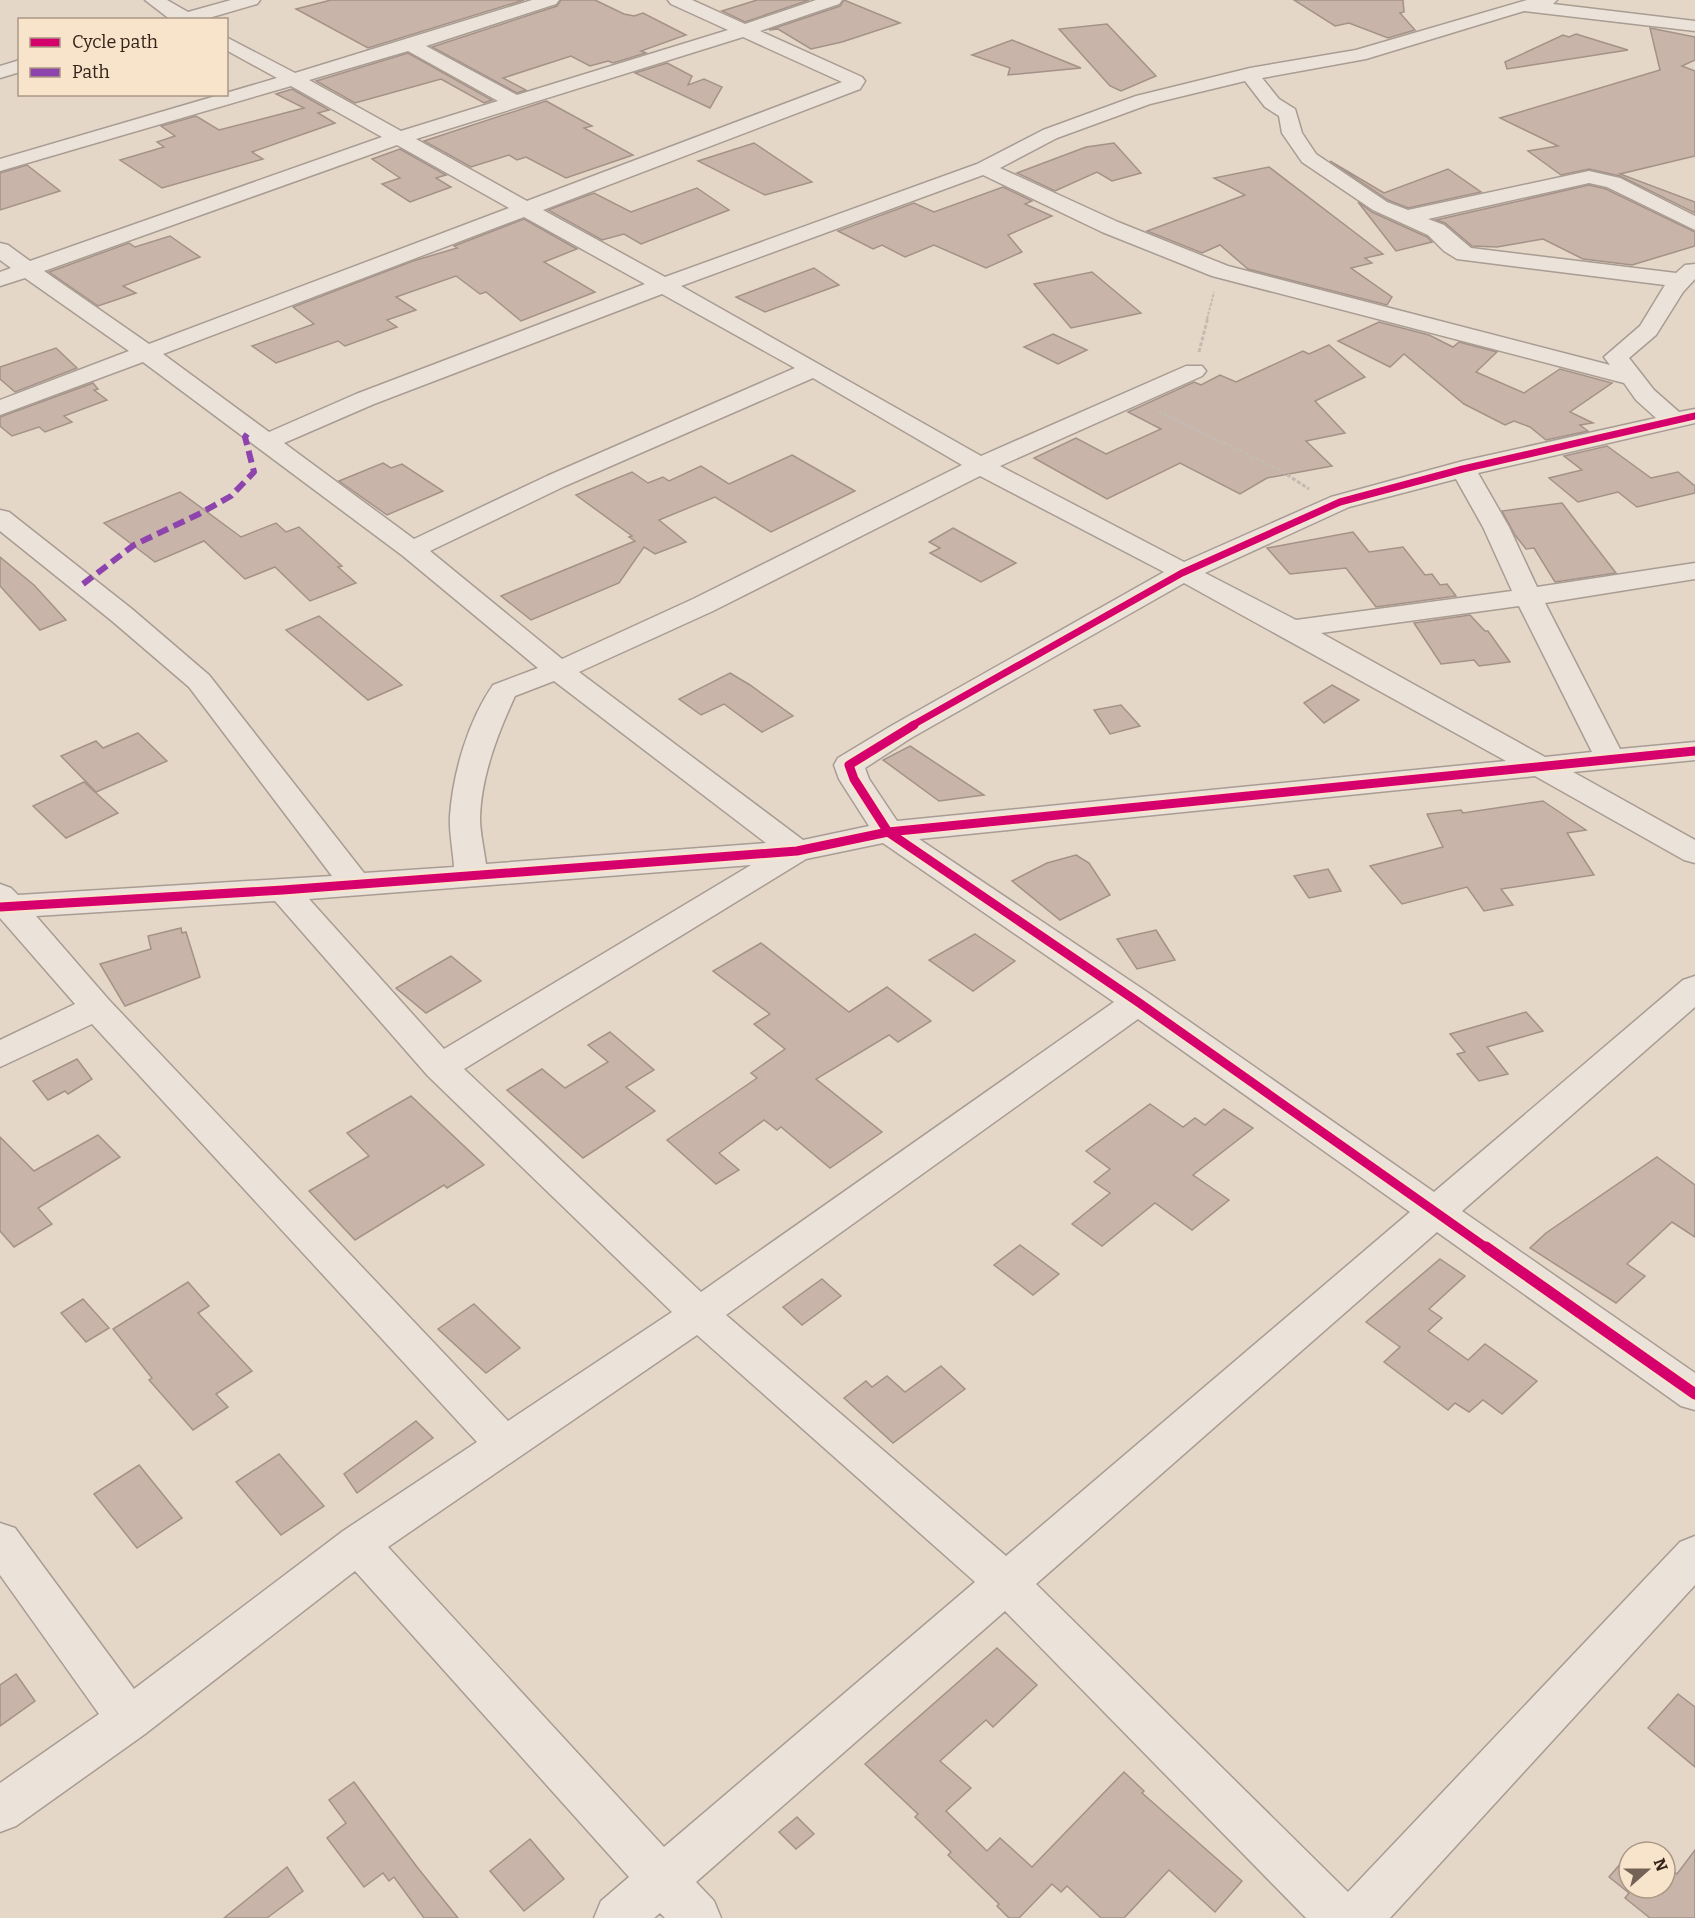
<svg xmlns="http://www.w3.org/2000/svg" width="1695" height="1918" viewBox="0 0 1695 1918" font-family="Bitter,serif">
<rect width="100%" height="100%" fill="#e4d7c8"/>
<g fill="#c8b4a8" stroke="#a49288" stroke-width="1.5">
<path d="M331 0H524L368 48 296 9Z"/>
<path d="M561 0H595L624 14 634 16 643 13 686 35 641 51 646 53 613 63 608 61 590 66 571 56 503 78 526 90 517 93 432 47 557 6Z"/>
<path d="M757 0H809L745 22 722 11Z"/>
<path d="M844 0 900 23 842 42 811 49 778 29 769 30 840 6Z"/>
<path d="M1294 0H1403L1404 12 1400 13 1415 30 1388 38 1349 23 1335 26Z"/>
<path d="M1107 24 1156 76 1121 91 1110 86 1059 29Z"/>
<path d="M1650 28 1695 37V60L1682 66 1695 71V156L1620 174 1695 202V213L1620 176 1589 169 1561 175 1528 151 1558 146 1500 118 1660 70Z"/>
<path d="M1576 34 1628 50 1507 69 1505 62 1563 35 1569 37Z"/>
<path d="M1012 40 1081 68 1008 75 1010 68 972 55Z"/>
<path d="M408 53 492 100 484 103 441 79 355 103 316 81Z"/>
<path d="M667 63 692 76 688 85 704 79 722 87 710 108 635 73Z"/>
<path d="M292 89 329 110 318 113 335 123 252 152 263 159 162 188 120 160 164 147 157 142 175 136 161 126 196 116 219 130 304 108 276 94Z"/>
<path d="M546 101 592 126 584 128 633 155 566 178 526 157 517 160 509 155 471 167 424 141Z"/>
<path d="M754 143 812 182 765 195 698 161Z"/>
<path d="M1114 143 1141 173 1112 181 1097 172 1055 191 1017 173 1086 147Z"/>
<path d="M400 149 446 175 436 178 451 187 410 202 382 184 400 178 372 159Z"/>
<path d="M1330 161 1384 193 1448 169 1481 192 1408 208 1388 200Z"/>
<path d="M27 165 60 191 0 210V173Z"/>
<path d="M1269 167 1383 254 1365 258 1372 263 1351 268 1392 297 1387 305 1248 269 1220 245 1202 253 1147 231 1245 195 1214 178Z"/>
<path d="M1589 185 1606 189 1695 232V246L1632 265 1583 259 1543 239 1497 247 1472 246 1445 223 1436 220Z"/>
<path d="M1003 187 1032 201 1025 204 1052 216 1008 235 1022 252 986 268 934 245 905 257 882 245 873 249 838 231 914 203 934 212Z"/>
<path d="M697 188 729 210 641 244 624 234 602 240 548 210 594 193 631 212Z"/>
<path d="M1358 202 1372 212 1427 237 1432 242 1396 251Z"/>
<path d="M524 219 577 249 544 262 595 292 521 321 486 292 480 294 456 276 396 297 416 310 387 320 397 327 345 346 338 341 276 363 252 346 314 324 293 307 413 261 457 248 454 246Z"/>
<path d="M170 236 200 257 123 286 136 293 98 306 49 272 129 243 135 247Z"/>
<path d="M814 268 839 285 765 312 736 297Z"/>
<path d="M1092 272 1141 313 1071 328 1034 284Z"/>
<path d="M1379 322 1429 335 1453 347 1459 342 1497 352 1476 372 1524 393 1560 369 1612 383 1570 412 1593 423 1580 425 1588 431 1546 440 1530 427 1514 421 1505 425 1464 404 1404 354 1390 367 1338 341Z"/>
<path d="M1053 334 1087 350 1058 364 1024 347Z"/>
<path d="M1329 345 1365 377 1315 401 1345 433 1306 441 1332 466 1267 478 1240 494 1180 463 1107 499 1034 458 1076 438 1106 454 1161 429 1128 412 1194 382 1201 385 1220 375 1236 382 1303 351 1309 354Z"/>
<path d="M56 348 77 368 15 392 0 379V367Z"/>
<path d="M93 383 98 389 94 390 107 400 64 416 72 422 45 432 39 427 12 436 0 426V417Z"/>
<path d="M1607 446 1651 478 1678 472 1695 486V493L1637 507 1618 492 1578 502 1549 478 1582 470 1564 456Z"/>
<path d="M792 455 855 491 771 532 715 497 659 520 686 542 655 554 644 547 619 583 531 620 501 596 635 541 629 537 632 536 576 495 632 472 648 483 663 477 669 481 701 466 729 484Z"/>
<path d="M383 463 391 468 402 464 443 491 387 515 339 481Z"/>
<path d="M180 492 241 537 276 523 286 532 299 527 342 566 338 567 356 583 310 601 275 567 245 579 204 541 155 562 104 523Z"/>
<path d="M1562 503 1599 551 1616 573 1555 582 1534 548 1526 549 1515 535 1502 511Z"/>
<path d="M953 528 1016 563 981 582 930 553 940 548 929 542Z"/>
<path d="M1353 532 1369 552 1403 547 1425 575 1432 574 1440 585 1447 584 1456 596 1376 607 1346 568 1290 574 1267 548Z"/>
<path d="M0 557 34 585 66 620 40 630 0 586Z"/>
<path d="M1470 615 1485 631H1488L1510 662 1479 666 1474 660 1441 664 1414 623Z"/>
<path d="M319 616 364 654 402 685 368 700 286 630Z"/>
<path d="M730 673 750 685 793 716 762 732 724 704 701 715 679 699Z"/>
<path d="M1332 685 1359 700 1324 723 1304 703Z"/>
<path d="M1121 705 1140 726 1110 734 1094 710Z"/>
<path d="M138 733 167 761 96 792 61 756 96 741 103 748Z"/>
<path d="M910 746 984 795 939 801 883 760Z"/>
<path d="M84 782 118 813 66 838 33 806Z"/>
<path d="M1543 801 1586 830 1567 833 1594 875 1501 889 1513 905 1484 911 1467 887 1402 904 1370 866 1443 847 1427 814 1461 810 1463 813Z"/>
<path d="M1076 855 1089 863 1110 895 1060 920 1012 881 1047 863Z"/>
<path d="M1328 869 1341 891 1309 898 1294 876Z"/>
<path d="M181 928 182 933 186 932 200 977 125 1006 100 964 151 949 148 936Z"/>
<path d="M1156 930 1175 960 1137 969 1117 939Z"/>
<path d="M975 934 1015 961 973 991 929 960Z"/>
<path d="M761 943 849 1012 887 987 931 1021 898 1042 889 1035 816 1079 882 1132 830 1168 781 1127 777 1130 764 1120 719 1153 739 1170 716 1184 667 1140 757 1078 751 1073 785 1049 754 1024 770 1014 713 971Z"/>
<path d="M451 956 481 981 426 1013 396 988Z"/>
<path d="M1526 1012 1543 1031 1487 1047 1508 1074 1479 1081 1457 1054 1465 1052 1450 1034Z"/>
<path d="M610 1032 654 1070 626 1087 655 1111 583 1158 507 1090 542 1069 565 1088 608 1062 588 1045Z"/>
<path d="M77 1059 92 1079 68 1094 65 1091 48 1100 33 1081Z"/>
<path d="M411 1096 484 1165 447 1188 444 1185 355 1240 309 1191 369 1156 347 1133Z"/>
<path d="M1150 1104 1183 1127 1195 1118 1205 1125 1224 1109 1253 1128 1193 1175 1229 1200 1192 1230 1155 1203 1102 1246 1072 1224 1110 1193 1094 1182 1110 1169 1086 1151Z"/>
<path d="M98 1135 120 1157 38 1208 52 1224 14 1247 0 1231V1137L34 1171Z"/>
<path d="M1657 1157 1695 1185V1237L1672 1222 1627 1264 1645 1276 1616 1303 1530 1248 1546 1233Z"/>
<path d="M1020 1245 1059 1274 1033 1295 994 1265Z"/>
<path d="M1440 1259 1465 1276 1429 1309 1442 1318 1428 1331 1468 1360 1485 1344 1537 1381 1502 1414 1483 1400 1469 1412 1455 1403 1448 1410 1384 1362 1400 1347 1366 1322Z"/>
<path d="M822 1279 841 1296 802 1325 783 1307Z"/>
<path d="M188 1282 209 1306 198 1313 252 1371 216 1394 228 1407 193 1430 149 1380 152 1378 113 1329Z"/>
<path d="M83 1299 109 1328 86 1342 61 1313Z"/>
<path d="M474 1304 520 1348 486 1373 438 1329Z"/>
<path d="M941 1366 965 1389 893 1443 844 1398 866 1381 872 1387 887 1376 905 1392Z"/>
<path d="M416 1421 433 1438 357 1493 344 1474Z"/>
<path d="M279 1454 324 1506 281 1535 236 1482Z"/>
<path d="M139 1465 182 1518 137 1548 94 1494Z"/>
<path d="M997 1648 1037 1685 993 1727 986 1720 940 1761 971 1788 946 1811 987 1851 1000 1838 1032 1867 1124 1772 1144 1791 1142 1793 1242 1881 1215 1912 1169 1870 1124 1918H1101L1067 1886 1061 1892 1052 1884 1019 1918H1009L997 1906 999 1904 948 1855 951 1852 915 1817 918 1814 865 1764Z"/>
<path d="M16 1674 35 1701 0 1726V1685Z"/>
<path d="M1678 1694 1695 1707V1767L1648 1728Z"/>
<path d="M354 1782 417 1867 458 1918H424L394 1877 389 1881 383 1873 364 1887 327 1838 346 1823 329 1800Z"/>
<path d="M797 1817 814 1834 796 1849 779 1832Z"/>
<path d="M530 1839 564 1879 524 1911 490 1871Z"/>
<path d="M1695 1850V1918H1650L1625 1898 1629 1893 1609 1877 1629 1854V1888H1665V1864L1677 1874Z"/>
<path d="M287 1867 303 1891 267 1918H224Z"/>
</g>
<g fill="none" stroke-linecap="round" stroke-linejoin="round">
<g stroke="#a99c92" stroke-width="3">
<g id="minor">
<path d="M145 0H167L188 12 231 0H260L257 4 202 20H171Z"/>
<path d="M532 0H559L556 4 426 46 517 95 728 30 671 4 668 0H692L745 24 816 0H842L839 4 760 31 862 77 865 81 860 89 543 210 665 277 977 164 1043 130 1136 96 1250 68 1356 50 1527 0H1557L1553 4 1695 21V31L1524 11 1366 59 1262 78 1279 99 1295 109 1302 133 1316 154 1387 202 1408 210 1589 171 1620 178 1695 216V230L1607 187 1589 183 1428 219 1444 225 1471 248 1676 273 1685 265 1695 264V279L1683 292 1656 335 1629 358 1654 390 1679 412 1695 409V423L1478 473 1509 527 1537 587 1695 563V579L1545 603 1620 749 1695 742V760L1573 772 1695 840V863L1684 860 1535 776 919 839 1150 994 1434 1192 1683 980 1695 976V1007L1462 1211 1695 1373V1410L1681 1406 1437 1232 1036 1584 1348 1892 1680 1542 1695 1536V1585L1390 1918H1306L1005 1611 696 1882 714 1901 721 1918H665L660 1913 654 1918H594L601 1901 629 1877 355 1571 145 1734 16 1826 0 1832V1783L99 1714 0 1575V1523L15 1528 134 1689 343 1531 477 1442 92 1024 0 1067V1040L75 1004 0 918V884L11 888 18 895 332 876 189 687 112 621 0 531V510L9 512 132 609 209 675 364 873 454 867C453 850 449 832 450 816 453 773 468 721 493 685L538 668 403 556 143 362 0 415V400L129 351 25 278 0 286V272L11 268 0 260V243L8 245 30 261 382 137 291 86 0 171V159L277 78 226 50V37L295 73ZM743 37 842 82 527 201 416 139ZM408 51 498 101 401 131 309 80ZM1245 81 1265 107 1279 116 1282 133 1302 162 1373 210 1428 235 1444 251 1457 259 1665 285 1640 326 1604 357 1610 365 1228 266 1118 222 1000 168 1057 138 1150 104ZM397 145 509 208 149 344 44 271ZM983 175 1102 232 1212 276 1624 383 1636 400 1656 418 1463 461 1331 497 1184 562 1000 466 1202 376 1206 371 1202 366H1186L981 456 681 286ZM524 217 645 284 356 394 269 432 163 354ZM662 294 795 368 547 476 414 539 284 443 374 404ZM813 378 962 465 693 599 562 659 430 551 565 486ZM980 476 1164 572 891 726 838 758 834 765 839 779 869 826 803 840 579 672 713 611ZM1456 479 1483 527 1512 591 1296 620 1205 573 1349 507ZM1184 583 1506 761 897 821 869 779 865 768 911 738ZM1519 606 1592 752 1545 757 1321 633ZM554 681 766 843 486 864C484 849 480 833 480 818 481 776 498 733 515 696ZM883 843 1114 1002 701 1292 464 1069 806 859ZM751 865 444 1049 309 899ZM275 901 428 1076 672 1312 508 1421 109 1000 36 916ZM1138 1019 1410 1212 1006 1556 726 1315ZM697 1335 975 1582 664 1847 388 1547Z"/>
<path d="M20 60V72L0 78V66Z"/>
</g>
</g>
<path stroke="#c3bab1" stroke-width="2" stroke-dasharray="3 1.5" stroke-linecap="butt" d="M1207 319 1214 292"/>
<g stroke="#c3bab1" stroke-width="3" stroke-dasharray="4 2" stroke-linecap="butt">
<path d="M1199 352 1208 317"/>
<path d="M1158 411 1280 470 1309 489"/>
</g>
<use href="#minor" fill="#ebe3da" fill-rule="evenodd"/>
<path stroke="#8e44ad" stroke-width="6" stroke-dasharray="12 6" stroke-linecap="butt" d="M83 584 134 545 199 514 231 496 254 472 245 437 250 430"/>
<g stroke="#f8e4cb" stroke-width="10">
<path id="cycleway-far2" d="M911 726 1182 573 1340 502 1463 469 1695 416"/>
</g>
<g stroke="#f8e4cb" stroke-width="13">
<g id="cycleway-far1">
<path d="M914 725 849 765 854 779 888 832 1138 1002 1488 1249"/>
<path d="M0 907 283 890 797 851 888 832 1695 751"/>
</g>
</g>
<g stroke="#f8e4cb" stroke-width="15">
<path id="cycleway" d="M1486 1247 1695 1394"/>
</g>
<use href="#cycleway-far2" stroke="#d6006c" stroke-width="7"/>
<use href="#cycleway-far1" stroke="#d6006c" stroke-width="9"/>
<use href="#cycleway" stroke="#d6006c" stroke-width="11"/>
</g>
<rect x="18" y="18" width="210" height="78" fill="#f8e4cb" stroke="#ab9784" stroke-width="1.5"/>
<rect x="30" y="38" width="30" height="9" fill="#d6006c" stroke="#ab9784" stroke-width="1.5"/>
<text x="72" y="48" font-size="18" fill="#37231a">Cycle path</text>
<rect x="30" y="68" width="30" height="9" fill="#8e44ad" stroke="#ab9784" stroke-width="1.5"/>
<text x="72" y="78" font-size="18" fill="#37231a">Path</text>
<g transform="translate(1647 1870) rotate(69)"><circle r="28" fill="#f8e4cb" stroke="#ab9784" stroke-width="1.5"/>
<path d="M0-4.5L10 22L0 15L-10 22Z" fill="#746257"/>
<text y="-9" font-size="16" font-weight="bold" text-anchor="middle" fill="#37231a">N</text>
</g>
</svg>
